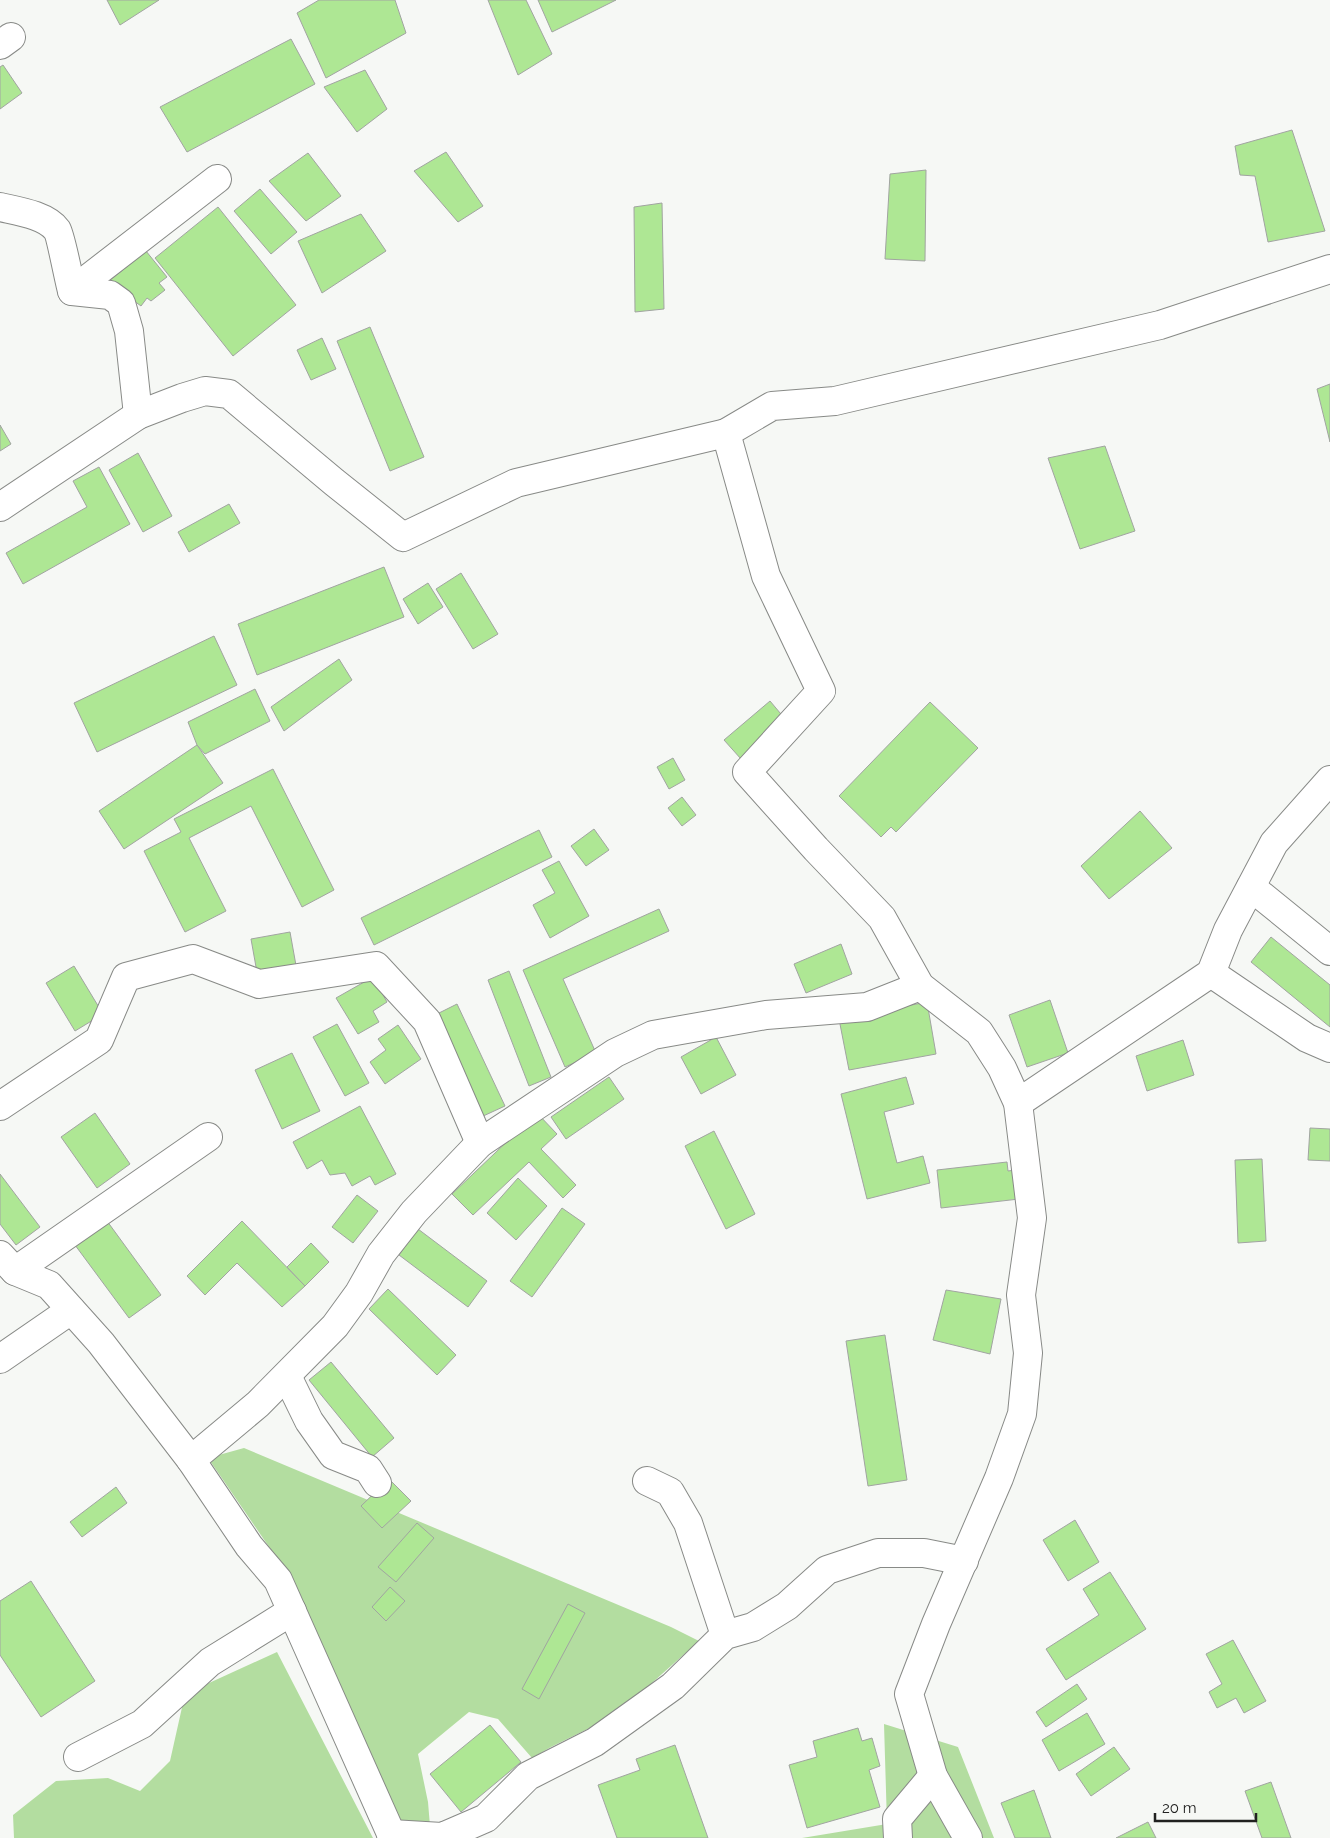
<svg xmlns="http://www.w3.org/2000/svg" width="1330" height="1838" viewBox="0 0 1330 1838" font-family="Raleway,sans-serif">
<rect width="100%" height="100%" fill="#f6f8f5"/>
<g fill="#b3dda0">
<path d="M244 1448 671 1627 699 1641 616 1715 551 1747 532 1758 498 1719 469 1712 418 1754 428 1802 430 1826 398 1823 289 1576 208 1458Z"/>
<path d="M277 1652 373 1838H14L13 1815 56 1781 108 1778 140 1791 170 1761 185 1694Z"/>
<path d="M884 1724 958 1747 994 1838H802L887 1824Z"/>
</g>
<g fill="#aee794" stroke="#a1a4a1">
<path d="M107 0H159L120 25Z"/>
<path d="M319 0H395L406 33 326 78 297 13Z"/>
<path d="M488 0H526L552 54 518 75Z"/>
<path d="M538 0H616L552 32Z"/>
<path d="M291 39 315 84 187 152 160 107Z"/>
<path d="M3 65 22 93 0 109V67Z"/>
<path d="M365 70 387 109 357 132 324 87Z"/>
<path d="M1292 130 1325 231 1268 242 1255 176 1240 175 1235 146Z"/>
<path d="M446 152 483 206 458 222 414 171Z"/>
<path d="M308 153 341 196 306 221 269 181Z"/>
<path d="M926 170 925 261 885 259 890 174Z"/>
<path d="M260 189 297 232 271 254 234 211Z"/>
<path d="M662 203 664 309 635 312 634 207Z"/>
<path d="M218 207 296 305 233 356 155 258Z"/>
<path d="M361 214 386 251 322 293 298 241Z"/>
<path d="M146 251 167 277 159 283 165 290 151 301 147 298 141 306 108 282Z"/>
<path d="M370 327 424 457 390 471 337 341Z"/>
<path d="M322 338 336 369 311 380 297 350Z"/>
<path d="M1330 384V442L1317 389Z"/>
<path d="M0 425 11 444 0 451Z"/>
<path d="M1105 446 1135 531 1080 549 1048 458Z"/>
<path d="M138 453 172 516 143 532 109 470Z"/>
<path d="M99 467 130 524 23 584 6 553 87 507 73 481Z"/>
<path d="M229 504 240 523 189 552 178 532Z"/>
<path d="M384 567 404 617 257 675 238 624Z"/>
<path d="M461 573 498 634 473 649 436 589Z"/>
<path d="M428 583 443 607 418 624 403 599Z"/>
<path d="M214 636 237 685 97 752 74 703Z"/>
<path d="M339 659 352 680 284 731 271 707Z"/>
<path d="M255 689 270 721 205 754 197 745 188 722Z"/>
<path d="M770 701 786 720 741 759 724 740Z"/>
<path d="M930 702 978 748 896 832 891 827 881 837 839 796Z"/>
<path d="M197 745 223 783 124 849 99 811Z"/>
<path d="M673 758 685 780 669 789 657 767Z"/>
<path d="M273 769 334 890 302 907 251 806 189 838 226 911 185 932 144 851 181 832 174 819Z"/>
<path d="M682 797 696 815 682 826 668 808Z"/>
<path d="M1140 811 1172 848 1109 899 1081 866Z"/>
<path d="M594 829 609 850 586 866 571 846Z"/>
<path d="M539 830 552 857 374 945 361 918Z"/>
<path d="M559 861 589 916 550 938 533 905 555 893 542 870Z"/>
<path d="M659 909 669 931 563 979 596 1053 565 1067 523 970Z"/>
<path d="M290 932 297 971 258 978 251 939Z"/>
<path d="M1271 937 1330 985V1027L1251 962Z"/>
<path d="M841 944 852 974 806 993 794 964Z"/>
<path d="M74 966 103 1014 75 1031 46 983Z"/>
<path d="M509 971 551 1077 529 1086 488 980Z"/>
<path d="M373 977 387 1002 373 1011 379 1022 358 1034 336 998Z"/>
<path d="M1050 1000 1068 1053 1027 1067 1009 1015Z"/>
<path d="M927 1002 936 1054 849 1070 839 1019Z"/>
<path d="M457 1004 505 1106 481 1117 433 1016Z"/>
<path d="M337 1024 369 1083 345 1096 313 1037Z"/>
<path d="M398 1025 421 1059 385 1084 370 1062 386 1050 378 1039Z"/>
<path d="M716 1037 736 1075 701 1094 681 1057Z"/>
<path d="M1183 1040 1194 1075 1147 1091 1136 1056Z"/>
<path d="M292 1053 320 1111 282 1129 255 1070Z"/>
<path d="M609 1077 624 1099 566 1139 551 1117Z"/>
<path d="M906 1077 914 1104 884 1112 897 1163 923 1156 930 1183 867 1199 841 1094Z"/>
<path d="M360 1106 396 1174 375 1185 370 1176 352 1186 345 1173 330 1175 322 1160 307 1169 293 1142Z"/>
<path d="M95 1113 130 1164 97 1188 61 1137Z"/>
<path d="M537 1113 557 1134 541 1149 576 1185 563 1198 529 1162 473 1215 452 1194Z"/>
<path d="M1310 1128 1330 1129V1161L1308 1160Z"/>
<path d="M714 1131 755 1214 726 1229 685 1146Z"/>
<path d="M1262 1159 1266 1241 1238 1243 1235 1160Z"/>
<path d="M1007 1162 1008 1171 1015 1170 1019 1199 941 1208 937 1170Z"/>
<path d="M0 1174 40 1227 16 1245 0 1224Z"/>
<path d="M518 1178 547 1206 516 1240 487 1213Z"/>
<path d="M357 1195 378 1211 353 1243 332 1227Z"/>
<path d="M562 1208 585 1224 532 1297 510 1281Z"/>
<path d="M107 1221 161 1295 129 1318 75 1245Z"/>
<path d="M242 1221 305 1286 282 1307 237 1263 205 1295 187 1276Z"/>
<path d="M418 1229 487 1281 468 1307 399 1255Z"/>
<path d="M311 1243 329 1262 305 1286 287 1267Z"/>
<path d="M388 1289 456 1355 437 1375 369 1309Z"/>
<path d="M946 1290 1001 1299 990 1354 933 1340Z"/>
<path d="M885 1335 907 1480 868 1486 846 1341Z"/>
<path d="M331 1362 394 1438 372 1457 309 1380Z"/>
<path d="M389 1479 411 1501 382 1528 361 1506Z"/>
<path d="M116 1487 127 1503 82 1537 70 1522Z"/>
<path d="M1075 1520 1099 1562 1068 1581 1043 1540Z"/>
<path d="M417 1523 434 1538 396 1582 378 1567Z"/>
<path d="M1110 1572 1146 1629 1066 1680 1046 1649 1099 1615 1083 1589Z"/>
<path d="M31 1581 95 1681 41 1717 0 1655V1601Z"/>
<path d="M390 1587 405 1601 386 1621 372 1607Z"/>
<path d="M568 1604 585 1613 539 1699 522 1689Z"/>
<path d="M1233 1640 1266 1701 1244 1713 1236 1698 1217 1708 1209 1692 1222 1684 1206 1654Z"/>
<path d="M1077 1684 1087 1699 1046 1727 1036 1712Z"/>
<path d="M1087 1713 1105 1744 1059 1771 1042 1740Z"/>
<path d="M490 1725 521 1762 461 1812 430 1774Z"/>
<path d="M858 1728 862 1741 872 1738 880 1766 869 1770 880 1807 807 1828 789 1765 817 1757 813 1741Z"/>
<path d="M675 1745 708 1838H617L598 1785 640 1770 636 1759Z"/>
<path d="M1114 1747 1130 1769 1091 1796 1076 1774Z"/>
<path d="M1271 1782 1291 1838H1262L1245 1791Z"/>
<path d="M1034 1790 1051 1838H1015L1001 1803Z"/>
<path d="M1148 1822 1156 1838H1116Z"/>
</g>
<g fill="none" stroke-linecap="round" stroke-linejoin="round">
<g stroke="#888a87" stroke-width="30">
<g id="minor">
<path d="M0 45 11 37"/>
<path d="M0 207C17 211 46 215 57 230 61 236 69 281 72 291L110 295 121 303 129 331 138 415"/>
<path d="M72 291 217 179"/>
<path d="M726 433 772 406 835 401 1160 325 1330 269"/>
<path d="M0 507 138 415 182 398 205 391 229 394 334 482 403 537 516 483 726 433 766 576 821 691 747 772 816 849 882 918 920 986 979 1032 1002 1068 1018 1103 1032 1218 1021 1295 1028 1353 1022 1414 999 1478 936 1624 909 1694 933 1776 968 1838"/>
<path d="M1251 887 1330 951"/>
<path d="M1211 973 1307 1038 1330 1048"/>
<path d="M1018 1103 1211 973 1228 930 1274 843 1330 780"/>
<path d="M0 1106 99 1040 126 977 193 959 259 984 376 966 427 1021 480 1143"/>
<path d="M0 1255 15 1271 49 1285 101 1343 191 1460 249 1546 278 1580 393 1838"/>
<path d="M15 1271 208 1137"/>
<path d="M0 1359 71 1310"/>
<path d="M287 1376 309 1421 333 1455 368 1469 377 1483"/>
<path d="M191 1460 258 1404 335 1326 359 1293 381 1254 414 1212 480 1143 615 1053 653 1035 766 1015 867 1007 920 986"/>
<path d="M647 1481 670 1492 688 1523 725 1635"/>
<path d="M78 1757 142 1724 210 1662 292 1611"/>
<path d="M391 1834 442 1837 486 1818 528 1776 595 1742 673 1686 725 1635 753 1627 787 1606 827 1570 878 1553H924L964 1561"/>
<path d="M898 1838 897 1819 933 1776"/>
</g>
</g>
<use href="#minor" stroke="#fff" stroke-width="28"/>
</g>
<path d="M1155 1813v8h101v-8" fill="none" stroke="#212120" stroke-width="2.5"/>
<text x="1162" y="1813" font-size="15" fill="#212120" stroke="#f6f8f5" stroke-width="4" paint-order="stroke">20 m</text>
</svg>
